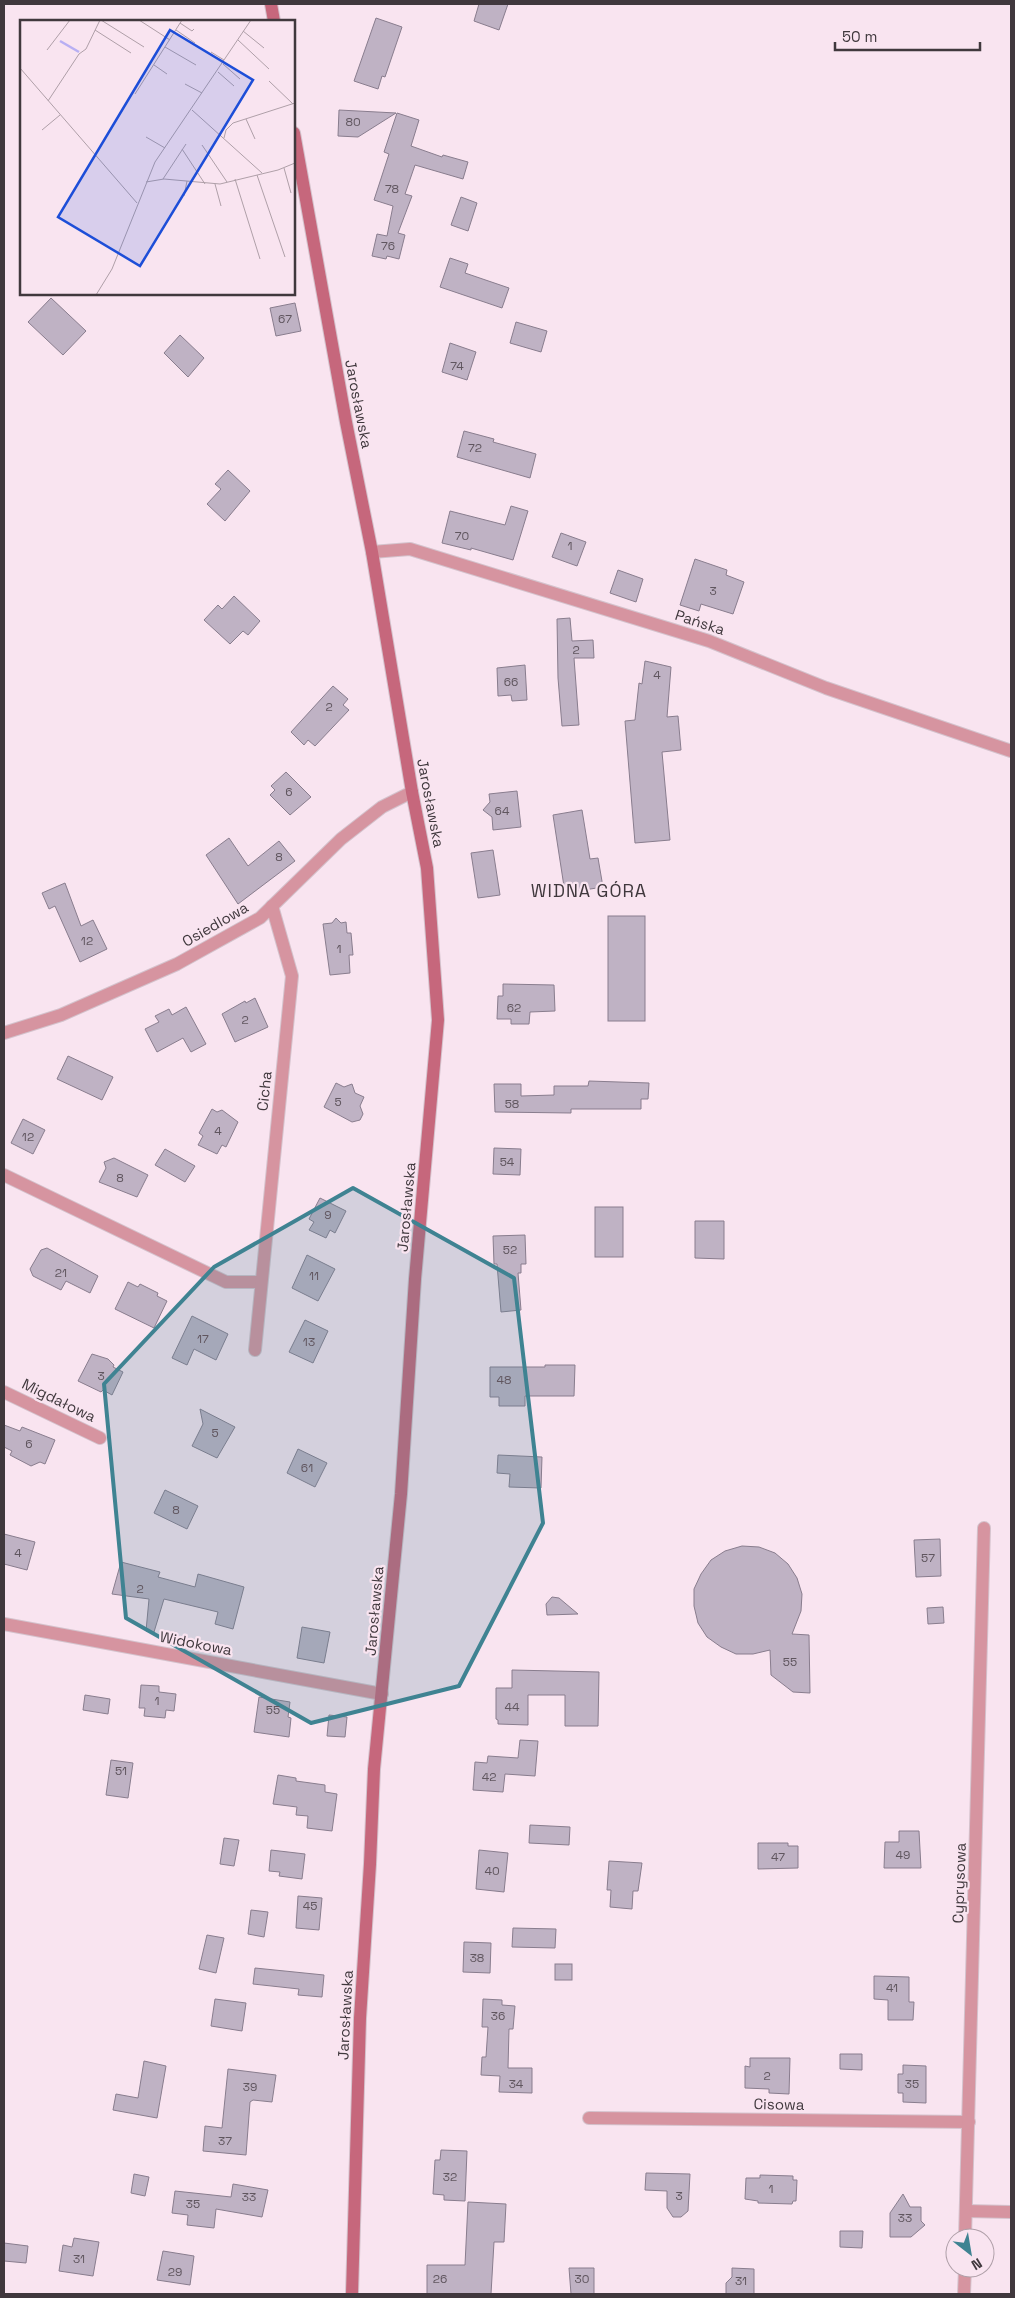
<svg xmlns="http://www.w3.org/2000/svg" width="1015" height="2298" viewBox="0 0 1015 2298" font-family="'Space Grotesk',sans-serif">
<rect width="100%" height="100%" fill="#f9e4f0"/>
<g fill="#bfb2c4" stroke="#897d8e">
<path d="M479 4H508L499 30 474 21Z"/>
<path d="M376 18 402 27 385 77 382 76 378 89 354 81Z"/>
<path d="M339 110 396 113 358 137 338 136Z"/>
<path d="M397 113 419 120 411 146 442 157 443 155 468 162 463 179 415 165 405 194 412 196 398 233 405 235 399 259 387 256 386 259 372 256 377 234 387 236 393 206 374 200 389 154 384 152Z"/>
<path d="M461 197 477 203 468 231 451 225Z"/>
<path d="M450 258 468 264 465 273 509 288 502 308 440 287Z"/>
<path d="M51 298 86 331 63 355 28 322Z"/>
<path d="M295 303 301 331 276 336 270 308Z"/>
<path d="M516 322 547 331 541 352 510 343Z"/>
<path d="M180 335 204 358 188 377 164 353Z"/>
<path d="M450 343 476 352 467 380 442 372Z"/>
<path d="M464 431 494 439 493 442 536 454 530 478 457 457Z"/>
<path d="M228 470 250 491 225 521 207 504 221 489 215 484Z"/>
<path d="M511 506 528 511 513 560 471 548V550L442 543 450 511 505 525Z"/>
<path d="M561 533 586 542 577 566 552 557Z"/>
<path d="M695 559 727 570 726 575 744 582 733 614 701 604 699 611 680 605Z"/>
<path d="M618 570 643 579 636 602 610 593Z"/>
<path d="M234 596 260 621 248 635 243 631 230 644 204 620 218 605 222 609Z"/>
<path d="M570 618 572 641 593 640 594 658H574L579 725 562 726 558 678 557 619Z"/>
<path d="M645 661 671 667 667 717 678 716 681 750 662 752 670 840 635 843 625 721 635 720 639 683 642 684Z"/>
<path d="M525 665 527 700 512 701 511 695 498 696 497 668Z"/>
<path d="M333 686 348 699 343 705 349 710 315 746 308 740 304 745 291 732Z"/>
<path d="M286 772 311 797 290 815 270 795 275 790 271 786Z"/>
<path d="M517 791 521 827 493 830 492 817 483 810 490 802 489 794Z"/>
<path d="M582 810 590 859 598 858 603 887 565 893 553 815Z"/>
<path d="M229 838 248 866 279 841 295 861 238 904 206 855Z"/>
<path d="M493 850 500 895 478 898 471 853Z"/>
<path d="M65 883 81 926 93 920 107 949 80 962 55 906 49 909 42 893Z"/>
<rect x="608" y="916" width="37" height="105"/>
<path d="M336 918 341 923 346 922 347 933H351L353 955H349L350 973 330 975 323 924 332 923Z"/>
<path d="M503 984 554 985 555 1011 530 1012 529 1024H511V1019H497L498 996H503Z"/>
<path d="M255 998 268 1027 235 1042 222 1014 245 1001 246 1003Z"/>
<path d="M186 1007 206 1044 191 1052 183 1038 157 1052 145 1029 159 1022 155 1016 169 1009 172 1015Z"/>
<path d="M68 1056 113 1077 102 1100 57 1079Z"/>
<path d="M589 1081 649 1083 648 1099H641V1109H571V1113L495 1112 494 1084H521V1096L554 1095V1086H588Z"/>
<path d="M336 1083 344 1087 352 1084 355 1093 364 1097 360 1106 363 1114 360 1120 352 1122 324 1107Z"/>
<path d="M212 1109 217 1112 222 1110 238 1122 226 1147 222 1145 217 1154 198 1145 203 1136 199 1133Z"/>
<path d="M23 1119 45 1130 33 1154 11 1143Z"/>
<path d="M494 1148 521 1149 520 1175 493 1174Z"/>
<path d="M165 1149 195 1166 185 1182 155 1165Z"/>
<path d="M114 1158 148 1175 137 1197 99 1182 106 1168 104 1162Z"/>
<path d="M320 1198 346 1211 335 1233 330 1230 326 1238 309 1230 314 1222 309 1219Z"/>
<rect x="595" y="1207" width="28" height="50"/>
<path d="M695 1221H724V1259L695 1258Z"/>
<path d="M525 1235 526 1264H521V1273H518L521 1310 501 1312 497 1264H494L493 1236Z"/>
<path d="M47 1248 98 1276 90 1293 66 1281 61 1290 33 1276 30 1269 41 1250Z"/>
<path d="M307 1255 335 1269 318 1301 292 1288Z"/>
<path d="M128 1282 138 1287 140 1284 158 1293 157 1296 167 1301 154 1328 115 1309Z"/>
<path d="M192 1316 228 1334 216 1360 194 1349 187 1365 172 1358Z"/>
<path d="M305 1320 328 1331 313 1363 289 1352Z"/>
<path d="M92 1354 108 1359 114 1365 113 1367 123 1372 112 1395 103 1390 101 1392 78 1381Z"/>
<path d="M545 1365H575L574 1396H525V1406H499V1397H490V1367H545Z"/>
<path d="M200 1409 235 1427 217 1458 192 1446 203 1424Z"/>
<path d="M4 1425 20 1431 22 1427 55 1440 45 1464 40 1462 31 1466 10 1455 12 1451 4 1447Z"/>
<path d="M298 1449 327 1463 315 1487 287 1473Z"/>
<path d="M498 1455 542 1457 541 1488 509 1487 510 1474 497 1473Z"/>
<path d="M165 1490 198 1506 187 1529 154 1513Z"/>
<path d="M4 1534 35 1542 27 1570 4 1564Z"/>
<path d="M940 1539 941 1576 916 1577 914 1540Z"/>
<path d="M742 1546 759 1547 775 1553 788 1564 797 1578 802 1594 801 1611 792 1634 809 1635 810 1693 793 1692 771 1675 770 1650 753 1654H736L721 1647 707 1637 698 1623 694 1606V1589L701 1574 711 1560 725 1551Z"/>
<path d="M121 1562 160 1572 158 1577 195 1587 198 1574 244 1587 233 1629 215 1624 218 1612 164 1599 154 1632 146 1631 149 1599 112 1594Z"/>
<path d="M552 1597 559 1598 578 1614 547 1615 546 1604Z"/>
<path d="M943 1607 944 1623 928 1624 927 1608Z"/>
<path d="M302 1627 330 1632 324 1663 297 1658Z"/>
<path d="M512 1670 599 1672 598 1726H565V1695H528V1725L498 1724V1720L496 1719V1688H512Z"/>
<path d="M141 1685 159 1686V1692L176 1694 174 1711 166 1710 165 1718 144 1716 145 1708H139Z"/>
<path d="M85 1695 110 1699 108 1714 83 1710Z"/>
<path d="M259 1697 290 1702 288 1717 291 1718 289 1737 254 1732Z"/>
<path d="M329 1715 347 1717 345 1737 327 1736Z"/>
<path d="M520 1740 538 1741 535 1776 505 1774 503 1792 473 1790 475 1762 487 1763 488 1756 518 1758Z"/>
<path d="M111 1760 133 1763 128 1798 106 1795Z"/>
<path d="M278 1775 296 1778V1781L325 1785V1792L337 1794 332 1831 307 1828 308 1816 296 1815 297 1807 273 1804Z"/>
<path d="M530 1825 570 1827 569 1845 529 1843Z"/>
<path d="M899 1831H919L921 1868H884L885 1842H899Z"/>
<path d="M224 1838 239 1840 234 1866 220 1864Z"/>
<path d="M758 1843H788V1846H798V1868L758 1869Z"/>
<path d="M271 1850 305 1854 302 1879 279 1876 280 1872 269 1871Z"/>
<path d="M479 1850 508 1853 504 1892 476 1889Z"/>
<path d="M609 1861 642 1863 638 1891H633L632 1909 610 1907 611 1890H607Z"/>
<path d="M298 1896 322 1898 319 1930 296 1928Z"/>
<path d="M251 1910 268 1912 264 1937 248 1934Z"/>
<path d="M513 1928 556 1929 555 1948 512 1947Z"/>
<path d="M207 1935 224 1938 216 1973 199 1969Z"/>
<path d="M464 1942 491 1943 490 1973 463 1972Z"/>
<rect x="555" y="1964" width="17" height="16"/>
<path d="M255 1968 324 1975 322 1997 298 1995 299 1989 253 1984Z"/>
<path d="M874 1976 909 1977V2002H914L913 2020H888V2000L874 1999Z"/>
<path d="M215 1999 246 2003 242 2031 211 2026Z"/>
<path d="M483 1999 502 2000V2005L515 2006 513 2029H509L508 2068H532V2093L499 2092 500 2076 481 2075 482 2057H486L488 2027H482Z"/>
<path d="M840 2054H862V2070L840 2069Z"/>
<path d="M750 2058H790L789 2094 769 2093V2089L745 2088V2066L750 2067Z"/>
<path d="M144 2061 166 2066 157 2118 113 2110 116 2094 138 2098Z"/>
<path d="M903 2065 926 2066V2103L903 2102V2093H898V2074H903Z"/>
<path d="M228 2069 276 2075 272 2102 253 2100 250 2102 246 2155 203 2151 205 2126 222 2128Z"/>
<path d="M441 2150 467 2151 465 2201 444 2200V2195L433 2194 435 2160H440Z"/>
<path d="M646 2173 690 2174 688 2211 681 2217H673L667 2208V2191L645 2190Z"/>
<path d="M134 2174 149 2177 145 2196 131 2193Z"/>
<path d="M760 2175 793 2176V2180H797L796 2201H793L792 2204 758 2203V2201L745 2199 746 2178H760Z"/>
<path d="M233 2184 268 2190 262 2217 216 2209 214 2228 187 2225 188 2215 172 2213 175 2191 231 2197Z"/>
<path d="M903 2194 910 2207H921V2221L925 2225 911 2237H890V2213Z"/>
<path d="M468 2202 506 2204 504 2242H494L491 2294H427V2265H465Z"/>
<path d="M840 2231H863L862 2248 840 2247Z"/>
<path d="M74 2238 99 2242 93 2276 59 2271 63 2245 72 2247Z"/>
<path d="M4 2243 28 2246 26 2263 4 2261Z"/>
<path d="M163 2251 194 2256 190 2285 157 2280Z"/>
<path d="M569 2268H594V2294H571Z"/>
<path d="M732 2268 754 2269V2294H726V2283L732 2277Z"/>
</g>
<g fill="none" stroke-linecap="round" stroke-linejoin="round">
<g stroke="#d4c2cc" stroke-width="14">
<g id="street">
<path d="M372 552 410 549 709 641 826 688 1011 751"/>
<path d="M4 1033 61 1015 177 964 260 918 341 839 382 807 412 792"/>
<path d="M4 1175 226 1282H260"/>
<path d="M255 1350 292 976 272 906"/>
<path d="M4 1392 100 1438"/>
<path d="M4 1624 382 1694"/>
<path d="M589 2118 969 2122"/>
<path d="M966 2211 1011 2212"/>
<path d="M965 2238 984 1528"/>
<path d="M964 2294 965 2268"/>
</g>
</g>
<g stroke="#d4c2cc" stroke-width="14">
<g id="secondary">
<path d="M271 4 274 21"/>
<path d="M294 133 346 422 372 552 412 792 427 868 438 1020 415 1279 401 1494 374 1769 370 1864 360 2018 352 2294"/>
</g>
</g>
<use href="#street" stroke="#d694a0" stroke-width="12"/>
<use href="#secondary" stroke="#c6677c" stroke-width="12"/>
</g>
<path fill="#3f8392" fill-opacity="0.2" stroke="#3f8392" stroke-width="4" stroke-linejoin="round" d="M353 1188 514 1278 543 1523 459 1686 311 1723 126 1618 104 1384 214 1267Z"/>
<g text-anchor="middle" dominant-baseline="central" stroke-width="4.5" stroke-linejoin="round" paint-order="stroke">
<g font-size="12" fill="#60565f">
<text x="353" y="122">80</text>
<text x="392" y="189">78</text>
<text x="388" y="246">76</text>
<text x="285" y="319">67</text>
<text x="457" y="366">74</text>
<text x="475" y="448">72</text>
<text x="462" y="536">70</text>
<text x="570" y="546">1</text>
<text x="713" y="591">3</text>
<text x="576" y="650">2</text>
<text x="657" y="675">4</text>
<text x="511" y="682">66</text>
<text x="329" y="707">2</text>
<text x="289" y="792">6</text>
<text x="502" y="811">64</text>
<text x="279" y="857">8</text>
<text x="87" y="941">12</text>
<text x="339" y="949">1</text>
<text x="514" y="1008">62</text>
<text x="245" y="1020">2</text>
<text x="338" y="1102">5</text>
<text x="512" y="1104">58</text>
<text x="218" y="1131">4</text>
<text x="28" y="1137">12</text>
<text x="507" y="1162">54</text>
<text x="120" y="1178">8</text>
<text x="328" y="1215">9</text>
<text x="510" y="1250">52</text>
<text x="61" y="1273">21</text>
<text x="314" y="1276">11</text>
<text x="203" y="1339">17</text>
<text x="309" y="1342">13</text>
<text x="101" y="1376">3</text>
<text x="504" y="1380">48</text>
<text x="215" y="1433">5</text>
<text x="29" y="1444">6</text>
<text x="307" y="1468">61</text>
<text x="176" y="1510">8</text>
<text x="18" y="1553">4</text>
<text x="928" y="1558">57</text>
<text x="140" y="1589">2</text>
<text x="790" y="1662">55</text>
<text x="157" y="1701">1</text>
<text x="512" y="1707">44</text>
<text x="273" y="1710">55</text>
<text x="121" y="1771">51</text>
<text x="489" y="1777">42</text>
<text x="903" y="1855">49</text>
<text x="778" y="1857">47</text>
<text x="492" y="1871">40</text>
<text x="310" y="1906">45</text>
<text x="477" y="1958">38</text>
<text x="892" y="1988">41</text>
<text x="498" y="2016">36</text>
<text x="767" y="2076">2</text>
<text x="516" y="2084">34</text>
<text x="912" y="2084">35</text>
<text x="250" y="2087">39</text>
<text x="225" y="2141">37</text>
<text x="450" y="2177">32</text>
<text x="771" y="2189">1</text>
<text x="679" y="2196">3</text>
<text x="249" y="2197">33</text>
<text x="193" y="2204">35</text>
<text x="905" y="2218">33</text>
<text x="79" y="2259">31</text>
<text x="175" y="2272">29</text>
<text x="440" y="2279">26</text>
<text x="582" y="2279">30</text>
<text x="741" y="2281">31</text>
</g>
<g font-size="15" fill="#40383d" stroke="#f9e4f0">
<text transform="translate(359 404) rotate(79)">Jarosławska</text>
<text transform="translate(700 622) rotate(18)">Pańska</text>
<text transform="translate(431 803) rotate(79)">Jarosławska</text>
<text transform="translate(215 924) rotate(-30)">Osiedlowa</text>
<text transform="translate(264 1091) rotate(-84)">Cicha</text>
<text transform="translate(406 1207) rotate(-85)">Jarosławska</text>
<text transform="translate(59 1400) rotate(26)">Migdałowa</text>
<text transform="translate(374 1611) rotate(-85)">Jarosławska</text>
<text transform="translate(196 1643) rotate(11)">Widokowa</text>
<text transform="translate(959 1883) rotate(-88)">Cyprysowa</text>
<text transform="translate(345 2015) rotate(-87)">Jarosławska</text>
<text transform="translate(779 2104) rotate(1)">Cisowa</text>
</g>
<g font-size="18" letter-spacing="1" fill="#40383d" stroke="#f9e4f0">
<text x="589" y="890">WIDNA GÓRA</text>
</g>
</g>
<g transform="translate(20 20)">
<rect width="275" height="275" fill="#f9e4f0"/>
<path fill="none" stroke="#b8aff3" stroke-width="2.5" d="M40 21 59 32"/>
<path fill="none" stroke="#af9fa8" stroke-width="1" d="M81 0 124 27M119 0 150 20M160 3 172 11 174 9M75 10 111 33M156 10 175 23M223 11 244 28M218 20 249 49M145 27 176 45M27 30 50 0M191 32 204 40M203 44 220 59M134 45 147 54M0 48 117 183M198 52 214 66M249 61 273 84M165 64 182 73M115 74 162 0M28 81 59 34 66 29 80 0M172 90 242 153M226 99 235 119M22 110 40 95M126 117 145 128M204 118 206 110 213 103 275 83M182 125 207 162M162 129 185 164M264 148 271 173M237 155 265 237M143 159 166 124M215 159 240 239M126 162 144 159 200 164 258 150 275 143M195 164 201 186M164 176 167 161M76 275 92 249 135 142 231 0"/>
<path fill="#1d4ed8" fill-opacity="0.15" stroke="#1d4ed8" stroke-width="2.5" d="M150 10 233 60 120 246 38 197Z"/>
<rect width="275" height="275" fill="none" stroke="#40383d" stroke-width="2.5"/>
</g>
<rect width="1015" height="2298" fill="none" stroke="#40383d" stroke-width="10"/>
<g transform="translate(970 2253) rotate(149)"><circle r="24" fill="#f9e4f0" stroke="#af9fa8"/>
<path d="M0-4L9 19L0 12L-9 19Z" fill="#3f8392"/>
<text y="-8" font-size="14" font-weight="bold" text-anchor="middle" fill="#40383d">N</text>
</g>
<path d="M835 42v8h145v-8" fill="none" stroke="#40383d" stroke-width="2.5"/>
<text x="842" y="42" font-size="15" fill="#40383d" stroke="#f9e4f0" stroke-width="4" paint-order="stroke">50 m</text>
</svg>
